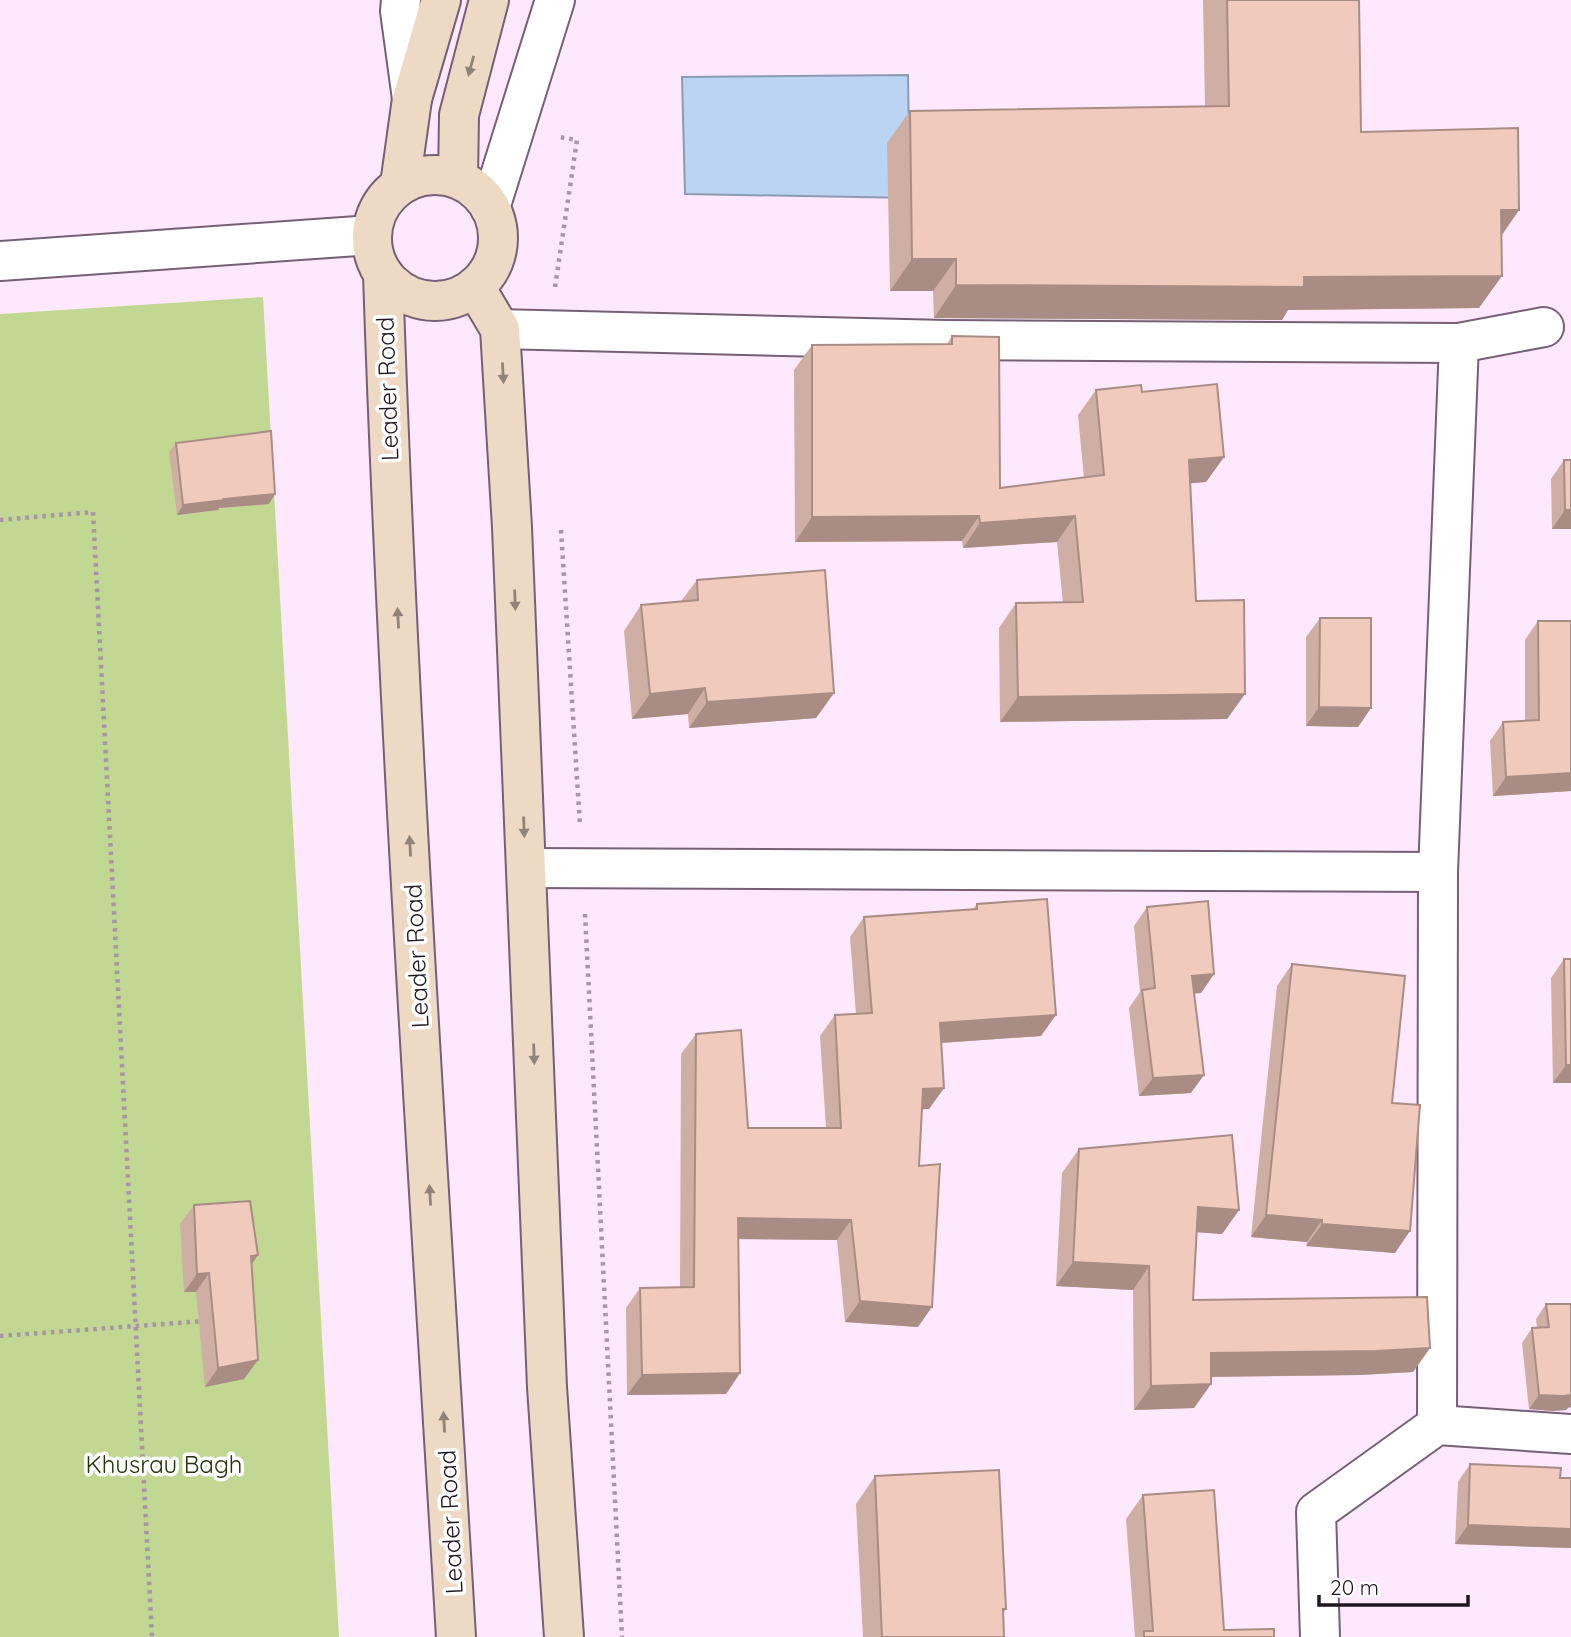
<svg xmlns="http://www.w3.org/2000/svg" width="1571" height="1637" viewBox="0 0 1571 1637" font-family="Quicksand,sans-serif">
<rect width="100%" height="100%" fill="#fee8fe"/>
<path fill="#c1d792" d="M263 297 339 1637H0V314Z"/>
<path fill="#bad4f1" stroke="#8c9bb2" stroke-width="2" d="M908 75 910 198 685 194 682 77Z"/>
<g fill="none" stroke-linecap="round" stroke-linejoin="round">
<g stroke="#765f77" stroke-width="42">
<g id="minor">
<path d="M500 329 946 340 1459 343 1544 327"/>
<path d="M526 868 1438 872"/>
<path d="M1437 1425 1438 872 1459 343"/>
<path d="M1320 1637 1316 1512 1437 1425 1571 1434"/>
</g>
</g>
<g stroke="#765f77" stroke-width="42">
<g id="tertiary">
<path d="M401 0 400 11 412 99"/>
<path d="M490 208 555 0"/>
<path d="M0 261 372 235"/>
</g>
</g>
<g stroke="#765f77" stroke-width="42">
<g id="secondary">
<circle cx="435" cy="238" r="63"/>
<path d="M458 179 459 115 489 0"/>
<path d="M400 185 412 99 441 0"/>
<path d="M383 274C398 729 429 1183 456 1637"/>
<path d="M475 287 500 329 512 527 547 1387 564 1637"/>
</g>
</g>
<g stroke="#a796a7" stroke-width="4.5" stroke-dasharray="3.5 5" stroke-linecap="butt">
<path d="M555 287 577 140 559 137"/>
<path d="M0 520 93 512 152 1637"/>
<path d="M561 530 580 825"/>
<path d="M585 914 622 1637"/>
<path d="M0 1336 204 1321"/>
</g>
<use href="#minor" stroke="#fff" stroke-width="38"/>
<use href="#tertiary" stroke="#fff" stroke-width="38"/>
<use href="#secondary" stroke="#eedac4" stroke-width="38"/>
</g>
<g fill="#cfaea3">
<path d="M1203 0H1359L1361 132 1519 210 1502 235 1479 308 1288 310 1282 320 934 318 933 291H890L887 143 910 111 1205 106Z"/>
<path d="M952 336 1000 488 1084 478 1078 415 1096 390 1142 392 1224 457 1206 482 1190 483 1196 601 1245 694 1227 719 1000 722 999 628 1016 603H1063L1057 542 963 548 962 541 795 542 794 370 812 345 947 344Z"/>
<path d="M176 443 275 494 269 504 219 508 218 510 177 515 169 452Z"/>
<path d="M1564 460H1571V529H1552L1551 479Z"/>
<path d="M697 580 834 693 816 718 689 728 688 714 632 719 624 631 641 605 681 601Z"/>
<path d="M1320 618 1371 708 1358 727 1306 726V637Z"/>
<path d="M1538 621H1571V791L1493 796 1490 741 1503 722 1525 721V640Z"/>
<path d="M977 904 1041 1036 941 1043 944 1088 929 1109H922L919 1166 918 1327 845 1322 837 1240 738 1239 740 1373 726 1394 627 1395 626 1308 640 1288 680 1287 681 1054 696 1034 748 1128H826L820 1036 835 1015 856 1014 850 937 864 917 973 909Z"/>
<path d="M1147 907 1214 974 1201 993H1194L1191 1093 1139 1096 1129 1008 1140 992 1134 926Z"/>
<path d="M1564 959H1571V1083H1553L1551 978Z"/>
<path d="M1292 964 1392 1103 1395 1253 1306 1246 1307 1242 1251 1237 1277 986Z"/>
<path d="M1079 1149 1239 1210 1222 1234 1196 1232 1193 1300 1430 1348 1413 1372 1359 1375 1211 1377V1384L1194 1408 1134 1410 1133 1290 1056 1286 1062 1173Z"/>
<path d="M194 1205 251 1265 258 1360 244 1379 205 1387 196 1292H184L180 1224Z"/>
<path d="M1546 1304 1568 1408 1566 1410 1553 1411 1529 1409 1522 1343 1532 1328H1537L1536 1319Z"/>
<path d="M1470 1464 1560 1478H1571V1548L1455 1544 1458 1482Z"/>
<path d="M875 1476 1006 1609 1003 1614 1004 1637H863L856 1504Z"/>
<path d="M1143 1495 1224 1630 1274 1637H1135L1126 1519Z"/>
</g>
<g fill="#a98d85">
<path d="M1501 210H1519L1496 243Z"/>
<path d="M912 259H956L933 291H890Z"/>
<path d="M1502 276 1479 308 1288 310 1282 320 934 318 956 285 1304 277Z"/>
<path d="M1224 457 1206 482 1171 485 1189 460Z"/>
<path d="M275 494 269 504 219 508 218 510 177 515 183 505 224 499Z"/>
<path d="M1565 510H1571V529H1552Z"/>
<path d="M979 516 962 541 795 542 812 517Z"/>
<path d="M1075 516 1057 542 963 548 980 523Z"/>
<path d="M705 688 688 714 632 719 650 694Z"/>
<path d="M834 693 816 718 689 728 707 702Z"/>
<path d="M1245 694 1227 719 1000 722 1018 697Z"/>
<path d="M1319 707 1371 708 1358 727 1306 726Z"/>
<path d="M1571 773V791L1493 796 1506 777Z"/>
<path d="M1214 974 1201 993 1179 995 1192 976Z"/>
<path d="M1056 1015 1041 1036 925 1044 940 1023Z"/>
<path d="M1566 1065H1571V1083H1553Z"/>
<path d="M1204 1075 1191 1093 1139 1096 1153 1078Z"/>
<path d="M944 1088 929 1109 909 1110 923 1089Z"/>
<path d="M1198 1207 1239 1210 1222 1234 1181 1231Z"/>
<path d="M1266 1215 1322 1220 1307 1242 1251 1237Z"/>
<path d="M738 1218 851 1220 837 1240 723 1239Z"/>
<path d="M1322 1224 1410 1231 1395 1253 1306 1246Z"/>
<path d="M258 1255 245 1274 251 1256Z"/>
<path d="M1073 1262 1149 1266 1133 1290 1056 1286Z"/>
<path d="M209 1273 196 1292H184L197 1274Z"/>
<path d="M860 1301 932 1307 918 1327 845 1322Z"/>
<path d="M1430 1348 1413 1372 1359 1375 1194 1377 1211 1353Z"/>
<path d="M258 1360 244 1379 205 1387 218 1368Z"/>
<path d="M740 1373 726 1394 627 1395 642 1375Z"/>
<path d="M1211 1384 1194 1408 1134 1410 1151 1386Z"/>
<path d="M1539 1395H1571V1407L1568 1408 1566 1410 1553 1411 1529 1409Z"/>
<path d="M1468 1525 1571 1529V1548L1455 1544Z"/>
</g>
<g fill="#f1cabe" stroke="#a98d85" stroke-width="2">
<path d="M1227 0H1359L1361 132 1518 128 1519 210H1501L1502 276 1304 277V287L956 285V259H912L910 111 1229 106Z"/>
<path d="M952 336 999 337 1000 488 1104 475 1096 390 1141 385 1142 392 1217 384 1224 457 1189 460 1196 601 1244 600 1245 694 1018 697 1016 603 1083 602 1075 516 980 523 979 516 812 517V345L952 344Z"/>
<path d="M271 431 275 494 224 499 225 500 183 505 176 443Z"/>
<path d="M1564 460H1571V510H1565Z"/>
<path d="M825 570 834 693 707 702 705 688 650 694 641 605 698 600 697 580Z"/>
<path d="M1320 618H1371V708L1319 707Z"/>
<path d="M1538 621H1571V773L1506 777 1503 722 1539 720Z"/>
<path d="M1047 899 1056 1015 940 1023 944 1088 923 1089 919 1166 940 1164 932 1307 860 1301 851 1220 738 1218 740 1373 642 1375 640 1288 694 1287 696 1034 741 1030 748 1128H841L835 1015 872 1013 864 917 977 909V904Z"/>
<path d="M1208 901 1214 974 1192 976 1204 1075 1153 1078 1142 990 1155 988 1147 907Z"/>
<path d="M1564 959H1571V1065H1566Z"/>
<path d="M1292 964 1405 976 1392 1103 1420 1105 1410 1231 1322 1224V1220L1266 1215Z"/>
<path d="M1232 1135 1239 1210 1198 1207 1193 1300 1427 1297 1430 1348 1376 1351 1211 1353V1384L1151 1386 1149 1266 1073 1262 1079 1149Z"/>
<path d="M250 1201 258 1255 251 1256 258 1360 218 1368 209 1273 197 1274 194 1205Z"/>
<path d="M1546 1304H1571V1395L1563 1396 1539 1395 1532 1328 1549 1327Z"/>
<path d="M1470 1464 1561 1468 1560 1478H1571V1529L1468 1525Z"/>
<path d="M999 1470 1006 1609H1003L1004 1637H882L875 1476Z"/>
<path d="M1214 1490 1224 1630 1274 1629V1637H1144V1631H1153L1143 1495Z"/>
</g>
<defs><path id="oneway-solid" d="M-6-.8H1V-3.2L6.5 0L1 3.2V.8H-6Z" transform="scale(1.75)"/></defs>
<g fill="#91827a">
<use href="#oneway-solid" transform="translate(471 66) rotate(105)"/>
<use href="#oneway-solid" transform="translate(503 373) rotate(87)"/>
<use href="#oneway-solid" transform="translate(515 600) rotate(88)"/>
<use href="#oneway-solid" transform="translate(398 618) rotate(-93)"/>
<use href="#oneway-solid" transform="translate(524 827) rotate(88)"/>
<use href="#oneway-solid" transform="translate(410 846) rotate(-93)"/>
<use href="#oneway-solid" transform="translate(534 1054) rotate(88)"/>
<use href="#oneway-solid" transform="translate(430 1195) rotate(-93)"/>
<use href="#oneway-solid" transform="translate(444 1422) rotate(-93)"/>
</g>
<g text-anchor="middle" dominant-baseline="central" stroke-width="7" stroke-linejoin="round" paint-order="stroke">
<g font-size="24" fill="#201620" stroke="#fdfdfd">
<text transform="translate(387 389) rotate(-92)">Leader Road</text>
<text transform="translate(416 956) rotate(-93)">Leader Road</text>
<text transform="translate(450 1522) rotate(-93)">Leader Road</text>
</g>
<g font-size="24" fill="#2a340c" stroke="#fdfdfd">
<text x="164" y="1464">Khusrau Bagh</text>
</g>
</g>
<path d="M1319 1595v10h149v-10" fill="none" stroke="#201620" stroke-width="3.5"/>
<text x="1330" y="1595" font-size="21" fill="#201620" stroke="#fdfdfd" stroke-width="5" paint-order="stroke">20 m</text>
</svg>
